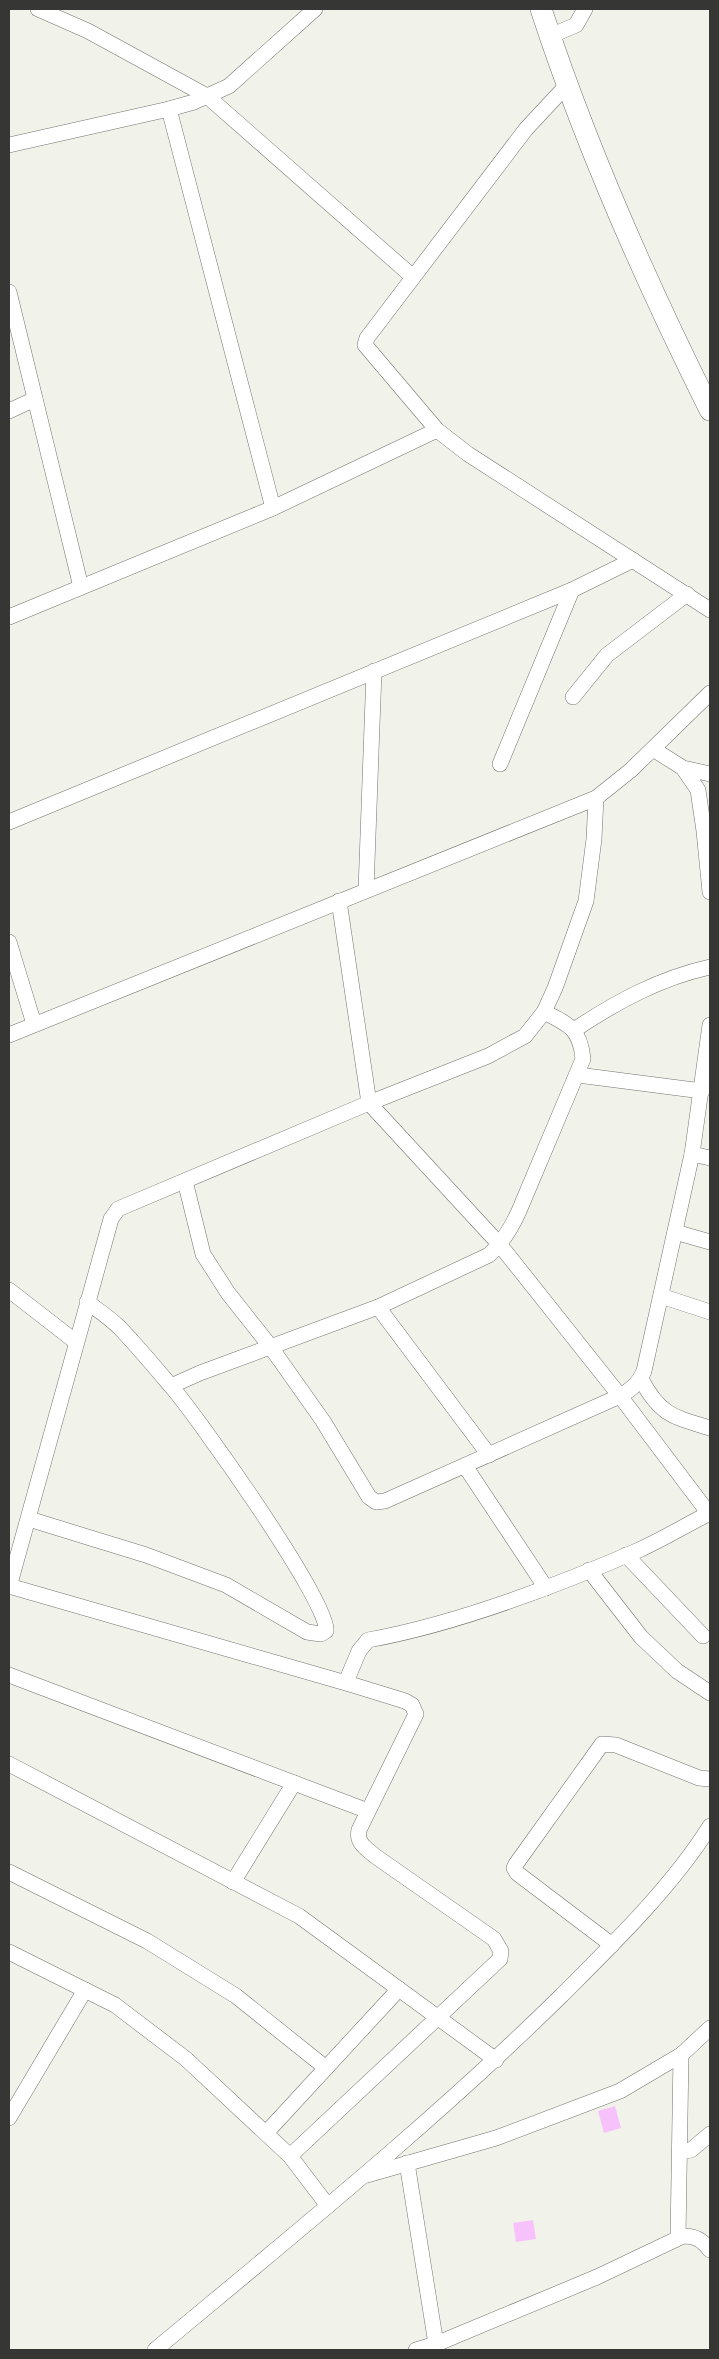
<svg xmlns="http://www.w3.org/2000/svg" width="719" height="2359" viewBox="0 0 719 2359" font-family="'Fira Sans Condensed',sans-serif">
<rect width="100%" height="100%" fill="#f1f3eb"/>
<g fill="#f7c2fb">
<path d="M615 2106 621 2128 604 2133 598 2111Z"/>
<path d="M533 2220 536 2239 516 2242 513 2223Z"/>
</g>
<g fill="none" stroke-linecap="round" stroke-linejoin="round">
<g stroke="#73746e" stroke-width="16">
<g id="minor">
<path d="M38 9 88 31 207 96 413 277"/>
<path d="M550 36 576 25 585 9"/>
<path d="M567 85 526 129 367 338 365 345 437 430 468 454 710 610"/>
<path d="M169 109 273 508"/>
<path d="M9 145 169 109 194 102 229 86 315 9"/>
<path d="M9 292 81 587"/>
<path d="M9 411 35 399"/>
<path d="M9 617 273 508 437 430"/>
<path d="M573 697 607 655 687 594"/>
<path d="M653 749 683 768 710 774"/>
<path d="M500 764 572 590"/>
<path d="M683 768 698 790 704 831 710 892"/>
<path d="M9 822 572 590 633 560"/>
<path d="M366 890 374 671"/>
<path d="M339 901 369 1103 500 1245 620 1396 710 1515"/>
<path d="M9 942 34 1024"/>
<path d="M574 1030C616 1002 660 978 710 967"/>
<path d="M9 1035 596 798 631 770 710 693"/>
<path d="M578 1075 702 1091"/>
<path d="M692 1154 710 1158"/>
<path d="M185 1181 203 1254 228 1293 270 1346 323 1421 369 1497 376 1502 385 1501 620 1396C632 1389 639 1383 644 1371L692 1154 710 1025"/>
<path d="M675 1232 710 1242"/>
<path d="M9 1290 76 1342"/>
<path d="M661 1296 710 1312"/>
<path d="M378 1307 489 1455"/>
<path d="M641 1379C660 1415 673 1417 710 1428"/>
<path d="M171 1386 200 1373 378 1307 489 1255C503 1242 511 1229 519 1211L583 1059C580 1029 570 1025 544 1012"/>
<path d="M465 1466 546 1588"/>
<path d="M29 1519 146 1555 226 1585 307 1632 321 1634 326 1631C332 1606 195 1413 170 1385 154 1366 137 1346 120 1328 110 1318 98 1310 87 1302"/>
<path d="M626 1555 703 1636"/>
<path d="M589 1570 641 1637 677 1671 710 1693"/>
<path d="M9 1586 353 1685 405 1701 412 1705 416 1714 359 1830C356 1843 366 1848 375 1856L494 1939 501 1951 500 1959 290 2156"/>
<path d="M9 1587 111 1219 118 1209 369 1103 488 1056 525 1036 544 1012 555 988 586 901 594 839 596 798"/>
<path d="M9 1675 368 1811"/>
<path d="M346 1682 359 1651 368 1640C457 1624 556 1586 639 1550 663 1539 686 1525 710 1513"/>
<path d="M9 1764 299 1916 496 2060"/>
<path d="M9 1872 147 1941 236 1996 326 2068"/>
<path d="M233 1882 294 1783"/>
<path d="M612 1945 517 1873 514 1868 516 1864 602 1744 616 1745 699 1778 710 1779"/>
<path d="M9 1952 115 2005 186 2059 290 2156 328 2206"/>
<path d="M9 2118 85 1990"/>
<path d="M266 2133 399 1989"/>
<path d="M680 2152 691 2150 710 2134"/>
<path d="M407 2163 436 2344"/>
<path d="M367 2175 496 2138 620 2091 681 2055 710 2028"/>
<path d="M678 2238 681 2055"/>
<path d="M155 2350C293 2235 433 2122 561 1996 611 1946 672 1887 710 1826"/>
<path d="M416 2350 436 2344 597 2277 683 2236C696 2236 702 2240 710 2250"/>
</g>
</g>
<g stroke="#73746e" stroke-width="22">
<path id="secondary" d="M541 9C586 147 645 280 710 410"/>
</g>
<use href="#minor" stroke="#fff" stroke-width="15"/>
<use href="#secondary" stroke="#fff" stroke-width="21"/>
</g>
<rect width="719" height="2359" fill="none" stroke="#363734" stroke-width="20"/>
</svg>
